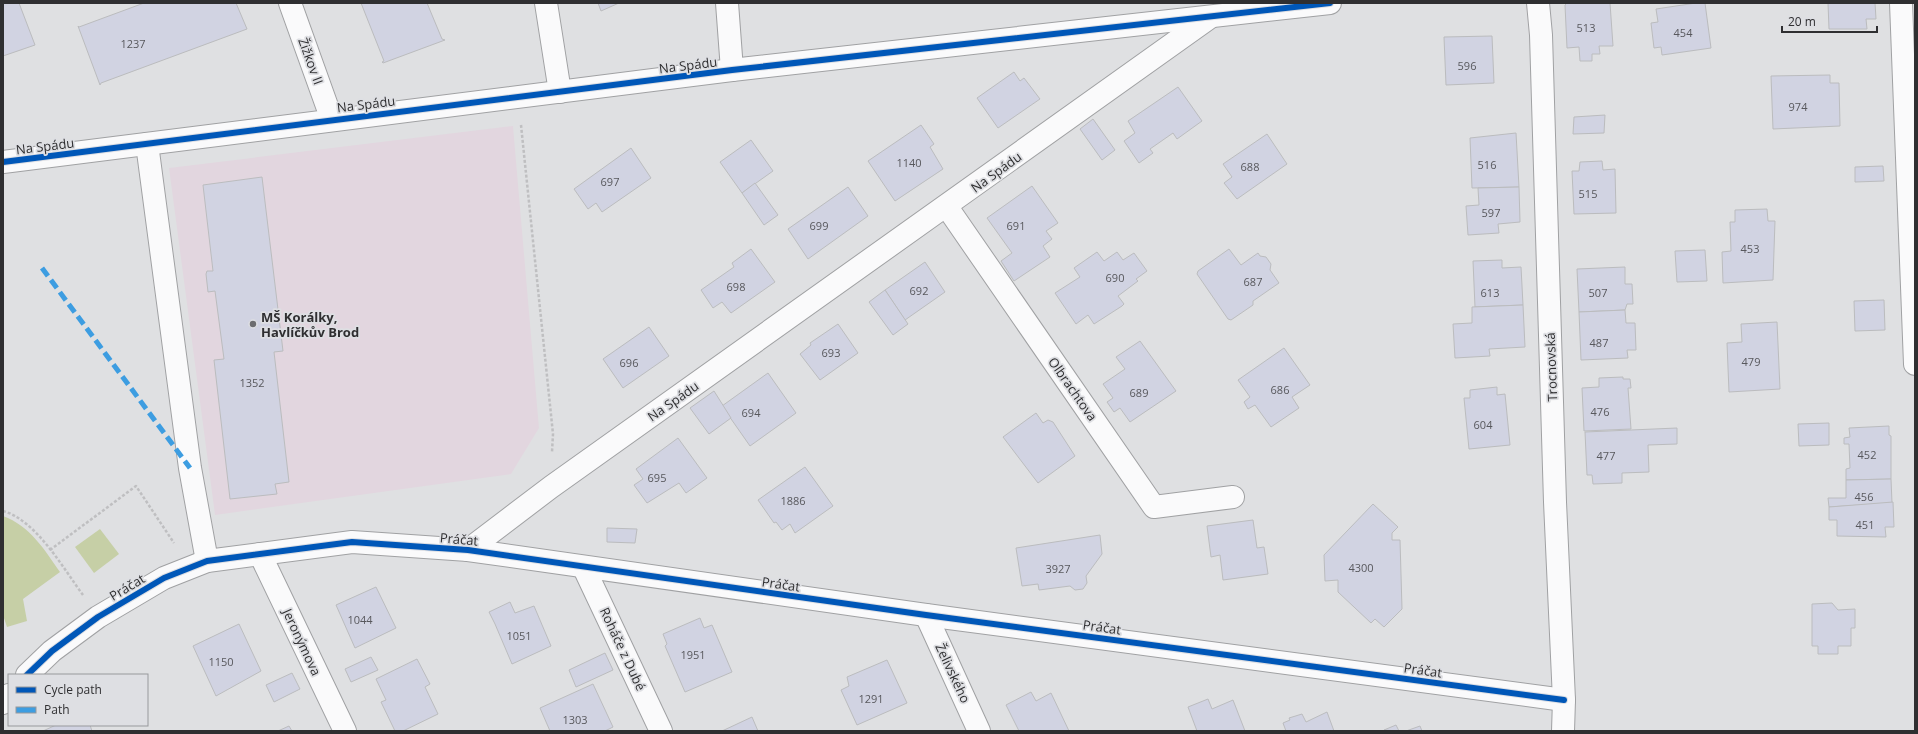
<svg xmlns="http://www.w3.org/2000/svg" width="1918" height="734" viewBox="0 0 1918 734" font-family="'Open Sans',sans-serif">
<rect width="100%" height="100%" fill="#dfe0e2"/>
<path fill="#e2d6df" d="M513 126 539 428 511 474 215 515 169 168Z"/>
<g fill="#c6cfa6">
<path d="M3 516C30 526 44 549 60 572L23 599 27 621 7 627 3 615Z"/>
<path d="M100 529 119 554 94 573 75 547Z"/>
</g>
<g fill="#d1d3e2" stroke="#bbbcbe">
<path d="M3 3H19L35 45 3 56Z"/>
<path d="M144 3H236L247 29 101 83 100 85 78 26 79 27Z"/>
<path d="M361 3H427L442 39 445 40 383 63 382 62 384 61Z"/>
<path d="M598 3H619L601 11Z"/>
<path d="M1567 3H1610L1613 46H1599L1600 54H1592V61H1580L1579 47 1567 48 1565 5Z"/>
<path d="M1696 3H1705L1711 48 1662 55 1661 47 1654 48 1651 23 1658 22 1656 9Z"/>
<path d="M1828 3H1875L1876 19H1866L1867 29H1829Z"/>
<path d="M1492 36 1494 83 1446 85 1444 37Z"/>
<path d="M1014 72 1020 81 1024 78 1040 99 998 128 977 98Z"/>
<path d="M1830 75V83H1839L1840 126 1773 129 1771 76Z"/>
<path d="M1178 87 1202 121 1177 139 1173 133 1150 149 1153 153 1139 163 1124 141 1135 133 1128 121Z"/>
<path d="M1605 115 1604 133 1573 134 1574 117Z"/>
<path d="M1093 119 1115 150 1102 160 1080 129Z"/>
<path d="M921 125 934 144 930 147 943 169 895 201 868 161Z"/>
<path d="M1516 133 1519 187 1472 188 1470 138Z"/>
<path d="M1267 134 1287 164 1237 199 1224 183 1232 177 1223 164Z"/>
<path d="M751 140 773 171 742 193 720 162Z"/>
<path d="M631 148 651 178 602 212 596 203 588 209 574 189Z"/>
<path d="M1602 161 1603 170 1615 169 1616 213 1574 214 1572 171H1579L1580 162Z"/>
<path d="M1883 166 1884 181 1855 182V167Z"/>
<path d="M262 177 283 351 274 352 289 482 275 484 277 494 230 499 214 360 224 359 215 291 208 292 206 274 207 271H213L203 185Z"/>
<path d="M755 183 778 215 764 225 742 193Z"/>
<path d="M1032 186 1058 223 1046 231 1052 239 1043 246 1050 257 1014 281 1001 261 1012 253 987 218Z"/>
<path d="M848 187 868 216 808 259 788 229Z"/>
<path d="M1519 187 1520 222 1498 224 1499 233 1468 235 1466 206 1479 205 1478 188Z"/>
<path d="M1767 209 1768 221H1775L1773 280 1723 283 1722 252 1731 251 1730 222H1735V210Z"/>
<path d="M751 249 775 282 731 313 722 302 713 308 701 290 734 267 732 263Z"/>
<path d="M1229 249 1241 265 1258 253 1260 256 1266 257 1271 264 1270 270 1279 283 1253 301V305L1231 320 1228 319 1197 274 1198 271Z"/>
<path d="M1705 250 1707 281 1677 282 1675 251Z"/>
<path d="M1097 252 1104 261 1117 252 1123 260 1134 253 1147 271 1136 279 1138 281 1118 296 1124 304 1122 306 1094 324 1088 315 1076 324 1055 293 1080 277 1074 268Z"/>
<path d="M1502 260V268L1521 267 1523 305 1475 307 1473 261Z"/>
<path d="M925 262 945 292 905 320 885 290Z"/>
<path d="M1625 267V284H1632L1633 304H1627L1625 310 1579 312 1577 269Z"/>
<path d="M885 290 908 324 893 335 869 302Z"/>
<path d="M1884 300 1885 330 1855 331 1854 301Z"/>
<path d="M1523 305 1525 347 1489 349 1490 356 1455 358 1453 324 1472 323V307Z"/>
<path d="M1625 310 1626 323H1635L1636 350H1627L1628 358 1581 360 1579 312Z"/>
<path d="M1777 322 1780 389 1729 392 1727 343 1742 342 1741 324Z"/>
<path d="M838 324 858 353 820 380 800 354 811 345 810 343Z"/>
<path d="M649 327 669 356 623 388 603 359Z"/>
<path d="M1140 341 1176 391 1130 422 1120 408 1114 412 1107 402 1113 398 1103 384 1125 369 1116 357Z"/>
<path d="M1284 348 1310 385 1292 397 1299 408 1271 427 1255 405 1248 409 1244 402 1250 397 1238 380Z"/>
<path d="M768 373 796 413 750 446 722 406Z"/>
<path d="M1623 377V379H1630L1631 388H1628L1631 429 1584 431 1582 388 1599 387V378Z"/>
<path d="M1497 387V395L1505 394 1510 445 1469 449 1464 398H1470V390Z"/>
<path d="M714 391 731 418 709 434 690 408Z"/>
<path d="M1036 413 1043 423 1048 420 1053 422 1075 456 1038 483 1003 437Z"/>
<path d="M1829 423V445L1799 446 1798 424Z"/>
<path d="M1889 426V435L1891 436V479L1846 480V469L1850 468 1849 444H1844V438L1850 437 1849 428Z"/>
<path d="M1677 428V444L1648 445 1649 472 1622 473V483L1593 484 1592 475H1587L1585 432Z"/>
<path d="M678 438 707 478 686 493 679 483 647 503 634 485 643 479 636 469Z"/>
<path d="M805 467 833 506 795 533 790 524 782 530 776 522 774 523 758 500Z"/>
<path d="M1891 479 1892 503 1829 507 1828 498H1846V480Z"/>
<path d="M1893 502 1894 527H1885L1886 537 1837 536V520H1829V507Z"/>
<path d="M1373 504 1398 527 1392 533V540H1400L1402 609 1384 627 1375 619 1371 623 1338 592V580L1325 581 1324 555Z"/>
<path d="M1253 520 1257 548 1264 547 1268 574 1223 580 1220 555 1211 557 1207 526Z"/>
<path d="M607 528 637 529 635 543 607 542Z"/>
<path d="M1100 535 1102 554 1086 576 1087 583 1083 589 1075 590 1070 586 1039 590 1038 584 1022 586 1016 548Z"/>
<path d="M376 587 396 628 355 648 336 605Z"/>
<path d="M510 602 515 613 534 606 551 646 512 664 495 624 489 612Z"/>
<path d="M1832 603 1838 610 1855 609V628H1851V646H1838V654H1818V646H1812V604Z"/>
<path d="M700 618 704 628 712 625 732 672 685 692 665 646 667 644 663 634Z"/>
<path d="M239 624 261 671 216 696 193 646Z"/>
<path d="M605 653 613 670 576 687 569 670Z"/>
<path d="M371 657 378 670 351 682 345 669Z"/>
<path d="M417 659 430 684 425 687 438 714 403 731H395L381 702 386 700 376 679Z"/>
<path d="M887 660 907 703 857 725 841 690 849 686 847 677Z"/>
<path d="M292 673 300 689 274 702 266 685Z"/>
<path d="M593 684 613 727 605 731H550L540 708Z"/>
<path d="M1031 692 1036 701 1051 693 1069 731H1019L1006 705Z"/>
<path d="M1208 699 1212 709 1233 700 1245 731H1197L1188 707Z"/>
<path d="M1327 712 1334 731H1286L1283 723 1290 720 1289 718 1302 714 1306 722Z"/>
<path d="M752 717 758 731H722Z"/>
<path d="M56 725H90L92 731H43Z"/>
<path d="M1396 725 1399 731 1384 730Z"/>
<path d="M289 726 292 731H278Z"/>
<path d="M1420 726 1422 731H1406Z"/>
</g>
<g fill="none" stroke-linecap="round" stroke-linejoin="round">
<g stroke="#a0a1a3" stroke-width="24">
<g id="street">
<path d="M290 3 332 120"/>
<path d="M546 3 560 92"/>
<path d="M727 3 732 70"/>
<path d="M1538 3 1541 35 1555 502 1564 700 1563 731"/>
<path d="M1901 3 1915 364"/>
<path d="M147 144 190 468 207 561"/>
<path d="M3 162 732 70 1330 3"/>
<path d="M947 207 1154 507 1233 497"/>
<path d="M468 550 551 487 1209 18"/>
<path d="M260 554 345 731"/>
<path d="M584 568 661 731"/>
<path d="M926 615 979 731"/>
<path d="M27 675 52 651 98 617 164 578 207 561 352 542 468 550 926 615 1564 700"/>
<path d="M3 703 9 695"/>
</g>
</g>
<g stroke="#bfbfc1" stroke-width="2.5" stroke-dasharray="3 2" stroke-linecap="butt">
<path d="M521 125 553 434 552 452"/>
<path d="M3 511C36 520 63 568 83 595"/>
<path d="M50 550 136 486 174 543"/>
</g>
<use href="#street" stroke="#fafafb" stroke-width="22"/>
<path stroke="#3d9de1" stroke-width="5" stroke-dasharray="10 5" stroke-linecap="butt" d="M42 268 190 468"/>
<g stroke="#dedfe3" stroke-width="8">
<g id="cycleway">
<path d="M3 162 732 70 1330 3"/>
<path d="M27 675 52 651 98 617 164 578 207 561 352 542 468 550 926 615 1564 700"/>
</g>
</g>
<use href="#cycleway" stroke="#0057b8" stroke-width="6"/>
</g>
<circle fill="#6d6d6f" stroke="#dedfe3" stroke-width="1.5" cx="253" cy="324" r="4"/>
<g text-anchor="middle" dominant-baseline="central" stroke-width="3.5" stroke-linejoin="round" paint-order="stroke">
<g font-size="11" fill="#58585d">
<text x="1586" y="27">513</text>
<text x="1683" y="32">454</text>
<text x="133" y="43">1237</text>
<text x="1467" y="65">596</text>
<text x="1798" y="106">974</text>
<text x="909" y="162">1140</text>
<text x="1487" y="164">516</text>
<text x="1250" y="166">688</text>
<text x="610" y="181">697</text>
<text x="1588" y="193">515</text>
<text x="1491" y="212">597</text>
<text x="819" y="225">699</text>
<text x="1016" y="225">691</text>
<text x="1750" y="248">453</text>
<text x="1115" y="277">690</text>
<text x="1253" y="281">687</text>
<text x="736" y="286">698</text>
<text x="919" y="290">692</text>
<text x="1490" y="292">613</text>
<text x="1598" y="292">507</text>
<text x="1599" y="342">487</text>
<text x="831" y="352">693</text>
<text x="1751" y="361">479</text>
<text x="629" y="362">696</text>
<text x="252" y="382">1352</text>
<text x="1280" y="389">686</text>
<text x="1139" y="392">689</text>
<text x="1600" y="411">476</text>
<text x="751" y="412">694</text>
<text x="1483" y="424">604</text>
<text x="1867" y="454">452</text>
<text x="1606" y="455">477</text>
<text x="657" y="477">695</text>
<text x="1864" y="496">456</text>
<text x="793" y="500">1886</text>
<text x="1865" y="524">451</text>
<text x="1361" y="567">4300</text>
<text x="1058" y="568">3927</text>
<text x="360" y="619">1044</text>
<text x="519" y="635">1051</text>
<text x="693" y="654">1951</text>
<text x="221" y="661">1150</text>
<text x="871" y="698">1291</text>
<text x="575" y="719">1303</text>
</g>
<g font-size="13" fill="#2f2f31" stroke="#dedfe3">
<text transform="translate(311 61) rotate(70)">Žižkov II</text>
<text transform="translate(688 65) rotate(-7)">Na Spádu</text>
<text transform="translate(366 104) rotate(-7)">Na Spádu</text>
<text transform="translate(45 146) rotate(-7)">Na Spádu</text>
<text transform="translate(996 172) rotate(-36)">Na Spádu</text>
<text transform="translate(1551 367) rotate(-92)">Trocnovská</text>
<text transform="translate(1073 389) rotate(55)">Olbrachtova</text>
<text transform="translate(673 401) rotate(-35)">Na Spádu</text>
<text transform="translate(459 539) rotate(5)">Práčat</text>
<text transform="translate(781 584) rotate(8)">Práčat</text>
<text transform="translate(127 587) rotate(-31)">Práčat</text>
<text transform="translate(1102 627) rotate(8)">Práčat</text>
<text transform="translate(302 642) rotate(65)">Jeronýmova</text>
<text transform="translate(623 649) rotate(65)">Roháče z Dubé</text>
<text transform="translate(1423 670) rotate(8)">Práčat</text>
<text transform="translate(953 673) rotate(65)">Želivského</text>
</g>
<g font-size="13" font-weight="bold" fill="#2f2f31" stroke="#dedfe3" text-anchor="start">
<text x="261" y="317">MŠ Korálky,<tspan x="261" dy="15">Havlíčkův Brod</tspan></text>
</g>
</g>
<rect width="1918" height="734" fill="none" stroke="#2f2f31" stroke-width="8"/>
<rect x="8" y="674" width="140" height="52" fill="#dedfe3" stroke="#98999c"/>
<rect x="16" y="687" width="20" height="6" fill="#0057b8" stroke="#98999c"/>
<text x="44" y="694" font-size="12" fill="#2f2f31">Cycle path</text>
<rect x="16" y="707" width="20" height="6" fill="#3d9de1" stroke="#98999c"/>
<text x="44" y="714" font-size="12" fill="#2f2f31">Path</text>
<path d="M1782 26v6h95v-6" fill="none" stroke="#2f2f31" stroke-width="2"/>
<text x="1788" y="26" font-size="12" fill="#2f2f31" stroke="#dedfe3" stroke-width="3" paint-order="stroke">20 m</text>
</svg>
